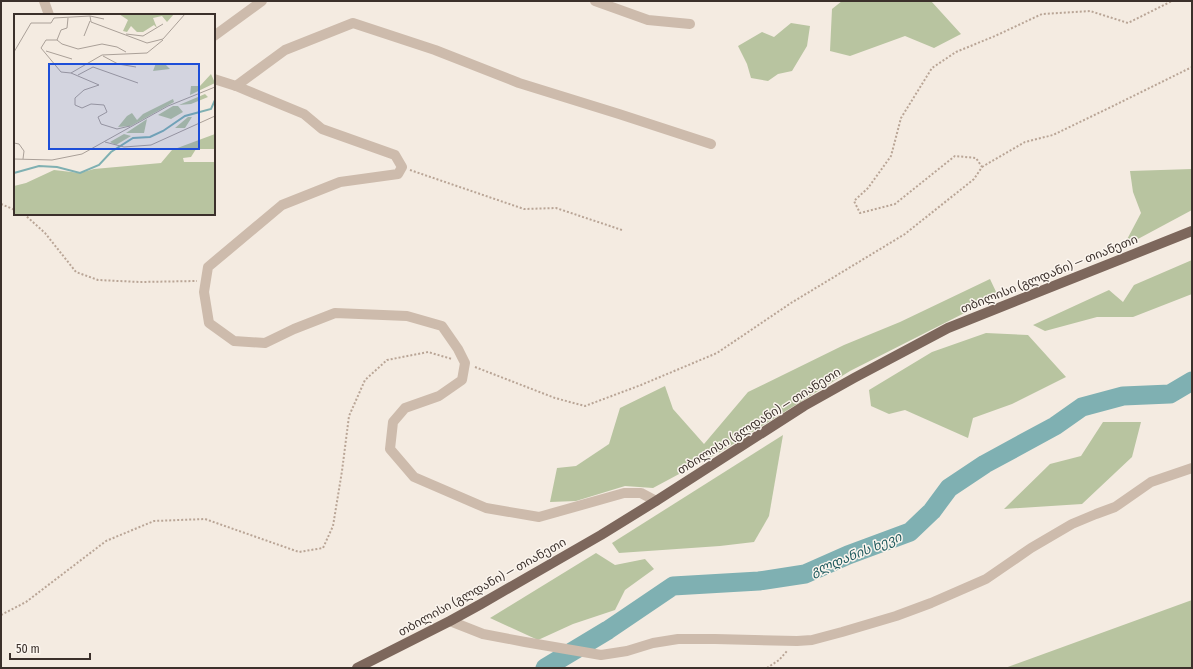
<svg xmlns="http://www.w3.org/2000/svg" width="1193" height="669" viewBox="0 0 1193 669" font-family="'Fira Sans Condensed','Noto Sans Georgian',sans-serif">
<rect width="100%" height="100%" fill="#f4ebe1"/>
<g fill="#b8c4a0">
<path d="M842 1H931L961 34 934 48 905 36 850 56 830 51 832 9Z"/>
<path d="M791 23 810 26 807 46 792 71 778 74 768 81 751 78 747 64 738 46 762 32 774 37Z"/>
<path d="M1192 169V210L1123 247 1141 213 1133 192 1130 171Z"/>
<path d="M1192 260V294L1133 317H1097L1045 331 1033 325 1109 290 1123 302 1134 285Z"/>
<path d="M990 279 998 296 850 371 722 451 653 488 625 486 576 501 550 502 557 468 576 466 609 444 620 408 665 386 673 409 704 444 748 392 844 345 900 322Z"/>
<path d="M986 333 1028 335 1066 377 1012 404 973 418 968 438 905 410 889 414 871 406 869 390 932 352Z"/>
<path d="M1103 422H1141L1132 457 1082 504 1004 509 1050 464 1081 456Z"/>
<path d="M783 435 769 516 754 542 720 546 619 553 612 543Z"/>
<path d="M596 553 615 565 645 559 654 569 625 590 615 610 573 624 538 640 490 618Z"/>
<path d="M1192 600V668H1005Z"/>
</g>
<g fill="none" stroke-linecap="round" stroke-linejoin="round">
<path stroke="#7fb0b2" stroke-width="19" d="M545 668 608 630 673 586 759 581 805 574 848 555 910 532 932 511 949 488 985 464 1055 426 1082 407 1123 396 1170 394 1192 381"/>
<g stroke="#b9a596" stroke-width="2" stroke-dasharray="2 2" stroke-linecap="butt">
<path d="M982 167 1025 142 1053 135 1111 107 1192 67"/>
<path d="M410 170 524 209 556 208 622 230"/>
<path d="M1 204 15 210"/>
<path d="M24 214 45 233 76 272 98 280 140 282 197 281"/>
<path d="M475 367 555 398 585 406 641 385 717 353 791 303 905 234 974 179 982 167 976 158 955 156 895 204 860 213 854 201 868 188 891 156 901 118 932 68 956 52 995 36 1042 14 1090 11 1128 23 1172 1"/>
<path d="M1 615 26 602 106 541 154 521 205 519 299 552 323 548 333 526 342 471 349 416 365 380 387 360 428 352 452 359"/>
<path d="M767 668 779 660 787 651"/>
</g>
<g stroke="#cdbbac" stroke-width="10">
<path d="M44 1 49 15"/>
<path d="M595 1 648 20 690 24"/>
<path d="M214 36 262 1"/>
<path d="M214 79 236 86 304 114 322 129 395 155 402 167 398 174 340 182 282 205 208 267 204 292 209 323 234 341 265 343 294 329 335 313 407 316 442 326 458 349 465 363 462 380 439 396 405 408 393 422 390 449 414 477 486 508 539 517 624 493H641L656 501"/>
<path d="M236 86 285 50 353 23 435 50 519 83 619 114 711 144"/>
<path d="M450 621 483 634 525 642 601 655 627 651 653 643 678 639H715L797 641 812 640 842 632 896 616 931 603 986 579 1031 548 1072 524 1096 514 1115 507 1151 482 1192 468"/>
</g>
<path stroke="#7d675c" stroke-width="10" d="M357 668 450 621 481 604 601 535 656 501 804 406 854 378 948 328 1192 231"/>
</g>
<g text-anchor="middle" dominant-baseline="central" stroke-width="3" stroke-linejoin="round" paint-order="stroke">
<g font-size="12" fill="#3b302b" stroke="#fbf5ee">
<text transform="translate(1049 274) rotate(-22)">თბილისი (გლდანი) — თიანეთი</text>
<text transform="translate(759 421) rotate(-32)">თბილისი (გლდანი) — თიანეთი</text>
<text transform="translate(482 587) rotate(-29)">თბილისი (გლდანი) — თიანეთი</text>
</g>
<g font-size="13" font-style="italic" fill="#1f5a5e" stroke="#fbf5ee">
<text transform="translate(856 554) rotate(-22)">გლდანის ხევი</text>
</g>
</g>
<g transform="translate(14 14)">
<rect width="201" height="201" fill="#f4ebe1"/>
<path d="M105 0H160L153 8 148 2 139 4 143 14 140 11 129 18H123L117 12 113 18 109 17 114 6ZM142 49H150L156 55 139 57ZM197 60 201 69 176 81 177 72H186ZM191 80 194 83 177 90 165 91ZM159 85 160 88 117 112 104 113 113 102 118 99 123 106 129 100ZM159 92H164L169 98 157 105 144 101ZM174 103H178L171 114H161ZM133 105 130 119H112ZM110 120 117 122 102 131 96 128ZM201 120V135H182L177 143 169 144 170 148H201V201H0V172L12 169 40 156 66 159 80 155 147 149 158 136Z" fill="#b8c4a0"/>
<path fill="none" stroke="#7fb0b2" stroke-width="2" d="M0 159 25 152 43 153 66 159 85 151 97 138 119 124 136 123 149 117 171 102 197 95 201 86"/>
<path fill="none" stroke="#aaa098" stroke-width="1" d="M76 2 90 5M54 4 53 14 47 16 43 26H32L27 34 47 58 57 59 88 41 133 39 149 26M112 20 129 22 149 10M70 22 76 7M43 26 48 30 64 35 88 30 103 33 112 38M32 37 58 45M0 38 17 9H37L40 4 76 2 77 8 133 29 149 25 171 0M89 42 104 50 122 53M57 59 85 71M64 61 79 53 124 69M85 71 70 76 61 84V91L68 94 77 90 90 91 93 98 84 103 87 110 103 115 116 112M91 128 110 133 137 131 201 102M0 129 5 130 10 137 9 145M0 145 38 146 68 140 154 92 201 73"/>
<path fill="#1d4ed8" fill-opacity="0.15" stroke="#1d4ed8" stroke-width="2" d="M35 50H185V135H35Z"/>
<rect width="201" height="201" fill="none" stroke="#3b302b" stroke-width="2"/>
</g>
<rect width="1193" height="669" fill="none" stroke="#3b302b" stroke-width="4"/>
<path d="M10 653v6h80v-6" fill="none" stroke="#3b302b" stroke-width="2"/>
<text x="16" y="653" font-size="12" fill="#3b302b" stroke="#fbf5ee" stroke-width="3" paint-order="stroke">50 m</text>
</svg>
